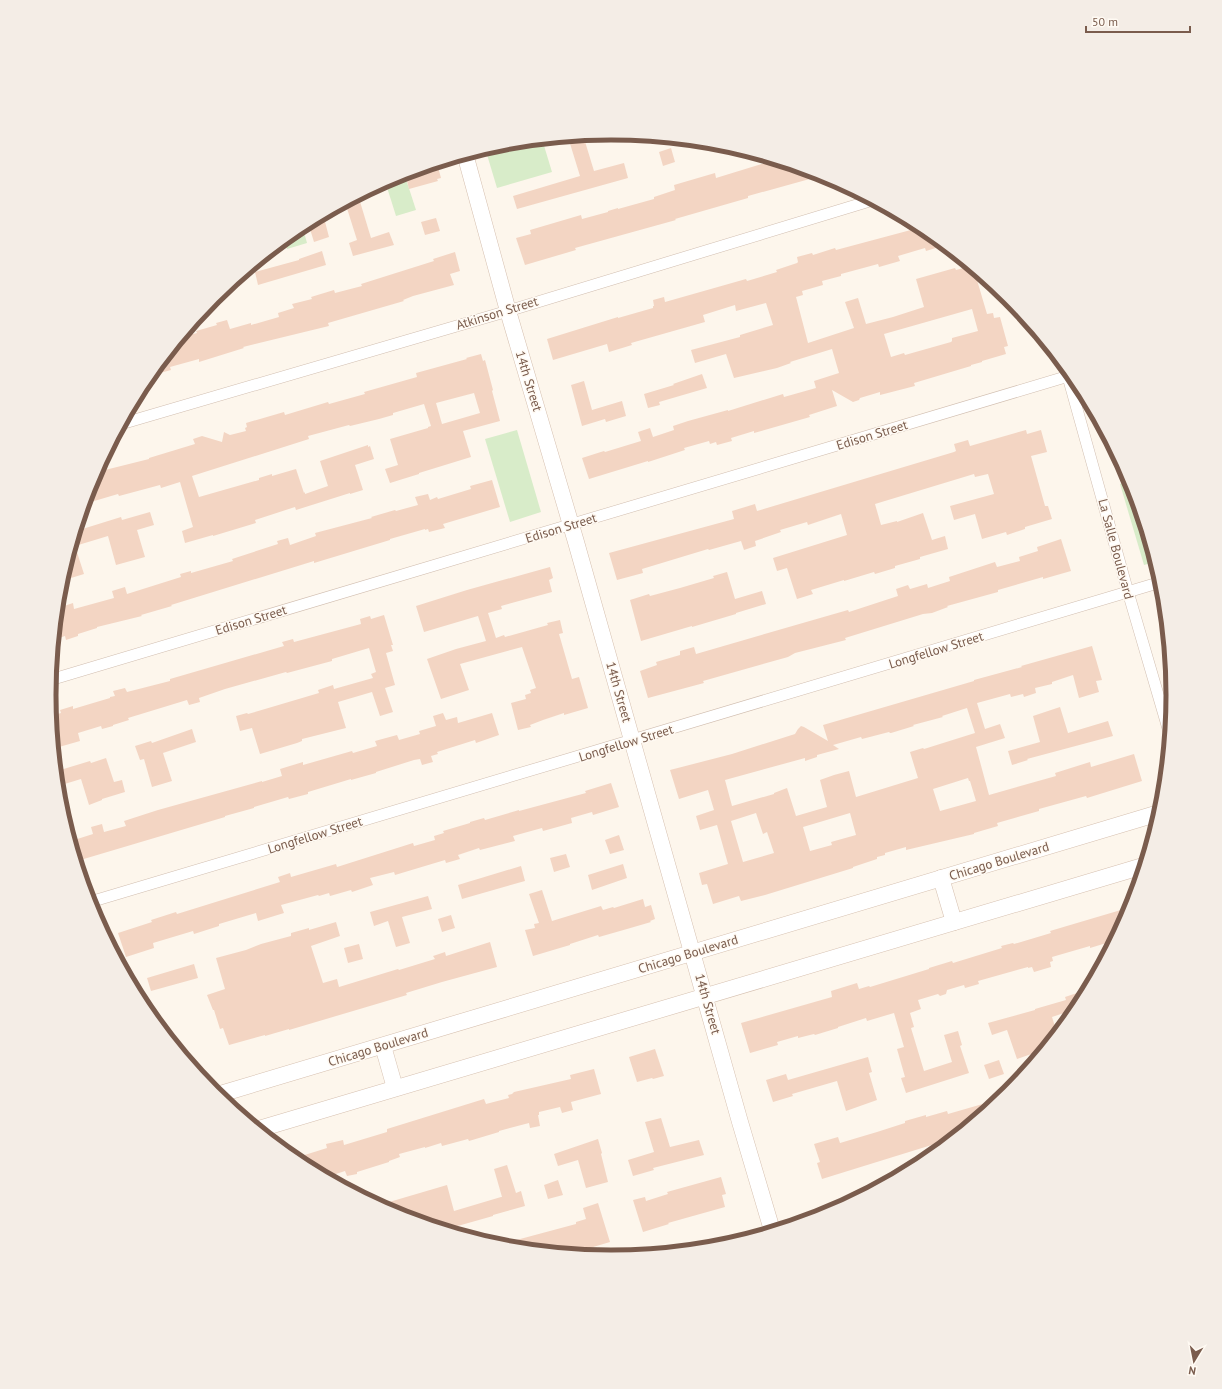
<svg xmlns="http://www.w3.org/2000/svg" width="1222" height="1389" viewBox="0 0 1222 1389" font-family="'PT Sans',sans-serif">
<rect width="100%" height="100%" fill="#fdf6ec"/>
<g fill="#d8ecc9">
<path d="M542 139 552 172 497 188 485 148 502 143Z"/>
<path d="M404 173 416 210 396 216 385 181Z"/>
<path d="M302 225 307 243 287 249 284 239Z"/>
<path d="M517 430 541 512 510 522 485 439Z"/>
<path d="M1131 481 1155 562 1144 565 1120 484Z"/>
</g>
<g fill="#f3d5c3" fill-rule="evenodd">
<path d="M583 135 594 171 624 163 628 178 517 209 513 196 580 176 568 137Z"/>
<path d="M671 148 675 162 663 166 659 152Z"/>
<path d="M775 160 824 175 748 196V198L675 219 676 220 575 248 576 250 525 265 516 238 531 234 530 230 581 215 582 219 608 212V211L618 208V209L654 199V197L675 190 674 185 715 173 716 178Z"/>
<path d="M431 165 433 169 438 167 441 178 437 179 438 181 409 189 405 173Z"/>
<path d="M358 195 371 238 389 232 394 245 353 256 349 243 357 240 345 202Z"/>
<path d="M323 214 329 237 314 242 310 229 314 227 311 220Z"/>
<path d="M436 218 440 231 425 235 421 222Z"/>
<path d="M922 227 936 238 939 247 926 251 925 248 898 256 900 261 879 267 878 264 841 274V276L822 281 823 285 802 291 803 295 796 297 808 343 854 328 845 302 858 298 866 324 893 317 924 307 916 279 955 268 956 270 971 266 977 271 979 279 977 280 987 314 993 313 994 318 1000 317 1008 346 1004 347 1006 354 982 361V362L971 365V366L914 383 915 386 880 395V392L860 398 859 400 853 402 832 390 837 406 809 415 810 417 754 433V431L731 438 732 441 717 445 716 442 710 444 709 441 684 448 685 450 648 462V461L589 479 582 458 604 451 605 452 641 441 638 432 650 428 653 437 674 430 673 426 688 421 728 410V411L783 394 784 397 816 388 814 381 839 373 832 349 790 362 791 363 777 368 734 378 726 354 695 363 691 350 740 337V335L773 325 766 303 736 311 735 305 703 315 705 322 631 343 632 345 609 352 607 344 553 360 547 339 618 317V318L653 308V306H654L653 300 664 297 665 302 746 279 747 281 777 272 776 270 797 263 798 262 797 257 812 253 813 255 835 248 836 250ZM972 309 978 331 952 338V341L951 342 905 355 904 353 891 357 884 334Z"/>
<path d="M322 251 326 265 258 285 255 272 299 260V259Z"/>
<path d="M455 252 460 271 450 274 454 285 413 296 403 300 404 301 328 323 329 326 243 347 244 348 199 362V359L170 367 171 370 149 376 181 337 197 333 196 331 217 325 216 323 227 320 230 329 251 323V325L279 317 278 313 294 308 292 304 312 299 311 297 334 290 335 293 362 286 361 284 434 261 433 259Z"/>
<path d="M481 354 483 361 485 360 493 390 492 391 500 421 463 431 471 457 419 473V474L390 483 385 469 398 465 390 439 428 428V427L431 426 424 404 393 413V415L379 419 350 426 349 425 308 436 309 439 192 476 199 497 259 480V478L272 474V476L296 469 304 493 305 492V494L328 486 320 461 368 445V447L370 446 374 459 355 465 363 490 350 494V493L296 510 295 507 255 520 256 523 213 536V535L185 543 182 531 193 527 180 482 161 488 160 485 119 496 118 494 84 504 92 479 94 475 102 473 101 471 149 459V458L195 444 193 439 202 436 222 442 224 432 230 435 246 431 245 428 247 427 246 423 284 412 285 415 328 402 329 404 365 394 364 392 417 377 416 373 467 359 466 358ZM474 393 480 413 442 424 436 403Z"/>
<path d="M702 374 707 388 659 402 660 405 648 408 644 394 674 385 673 384Z"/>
<path d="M584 381 592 410 622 401 626 416 606 422 605 419 582 426 571 385Z"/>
<path d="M1026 430 1027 434 1041 430 1047 452 1031 456 1045 506H1048L1052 519 1025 527V529L1007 535 1006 532 982 539 975 514 954 520 950 506 994 494 988 474 975 477 974 474 875 504 881 525 897 521V522L923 513 932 540 945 536 948 549 920 557V559L895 566V568L875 574 874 572 844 581V580L811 590 813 594 797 599 787 568 777 571 773 558 847 535 841 514 808 525 807 522 780 530 781 532 755 541 756 546 744 550 741 541 709 550 708 549 642 569 643 573 617 580 609 553 734 519 732 511 755 504 757 511 954 452 956 451 954 444 968 440 970 446Z"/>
<path d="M492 480 500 507 443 524 445 528 429 532 428 529 425 530V529L390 539V540L314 563V561L171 605 172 606 141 615 142 616 97 627V628L78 634V636L66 640 65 636 59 638 56 627 58 608 73 603 74 609 114 598 112 591 125 587 127 594 181 577 180 574 191 571V573L233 561 232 559 278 544 277 541 288 538 290 545 316 536 315 533 372 518 371 517 395 510 396 511 418 505 415 497 428 494 430 500 437 497 438 499 471 489 470 486Z"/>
<path d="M150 512 154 525 137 530 145 557 116 565 108 536 75 546 84 574 71 578 66 563 76 531 121 517 122 520Z"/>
<path d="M1061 539 1071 571 1043 579V577L998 590V592L947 606 948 607 932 613 923 614 845 638 846 640 795 653 788 657 703 681 704 683 648 698 640 671 657 665 656 662 680 655V651L694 647 696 654 834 614 848 610 849 612 898 596 896 589 908 585 910 589 927 584 928 588 950 581 949 577 995 562 997 567 1020 561 1019 557 1038 551 1037 547Z"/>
<path d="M550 567 553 578 549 580 552 592 501 606 502 609 488 613 496 638 504 635 505 637 548 625 547 623 560 620 563 633 559 634 572 679 579 677 588 708 564 715V713L543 720 530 725 531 727 518 730 511 703 526 699 525 695 531 693 530 690 536 688 522 647 460 664 469 690 441 699 427 659 456 649 486 641 478 616 424 632 416 606 467 590Z"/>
<path d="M727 572 735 599 762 591 766 604 736 613V614L692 627V626L641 641 630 600 649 594 650 596 680 588 714 578 713 576Z"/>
<path d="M384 615 393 645H391L393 651 386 653 395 685 385 688 393 712 380 716 372 692 338 702 346 728 302 739V741L297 743 260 754 252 728 240 731 236 716 247 713 248 714 319 693 318 690 333 685 334 689 373 678 371 674 376 672 369 648 332 659V661L287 673 286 672 225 689 199 698 200 702 189 705 187 700 128 718 129 720 113 725V726L102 729 101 726 78 733 80 741 59 747 52 724 51 716 61 713 60 710 73 706V709L110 698V697L115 696 113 691 125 688 127 692 170 681V679L284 646 282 642 293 639 294 642 361 624 360 619 370 616 371 619Z"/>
<path d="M1092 646 1102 680 1096 681 1099 692 1079 698 1073 675 1052 682V684L1035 688 1036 693 1024 697 1023 694 1011 697 1010 694 977 703 985 729 1000 724 1005 738 976 747 989 795 1056 776 1055 773 1090 762 1091 767 1134 754 1142 781 1087 798 1086 796 1039 809V811L997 823 998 826 974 833V834L906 850V847L885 853V855L877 857V859L853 867V868L765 895 741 901 739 896 713 904 707 884 702 885 699 873 728 864 717 825 700 830 696 816 714 810 708 790 679 799 670 770 732 754 795 734 798 729 801 726 804 727 828 741 823 725 974 681V680L1022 667 1021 666ZM967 708 975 733 924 749 923 748 910 752 918 778 856 797 849 771 834 775 820 780 827 807 796 816 787 788 774 793V794L732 806 725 780 805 758V761L817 757V755L839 749 833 745 861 737 862 739 889 732 890 733H891L914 726 913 725 943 717 942 716ZM968 778 969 781H970L976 801 940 811 933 789ZM756 813 763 834 767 832 774 853 743 862 731 821ZM850 813 856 835 831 842 832 845 810 851 803 827Z"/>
<path d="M1060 707 1068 733 1108 721 1113 736 1027 759 1028 760 1012 765 1008 751 1040 742 1033 716Z"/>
<path d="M443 713 446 720 457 717 458 723 492 713 499 735 476 743 475 740 437 752 438 754 431 756 433 762 422 765 420 759 414 760 376 772V773L351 780V779L308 792V794L289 799 288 797 254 807V808L225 816V817L77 861 71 841 93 834 91 827 102 824 104 832 126 826 124 821 158 810 262 781V782L282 776 280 769 303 762V765L352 751 353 753 377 746 375 741 397 735 399 740 420 734 419 731 436 726 433 716Z"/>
<path d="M192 729 196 742 163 753 172 781 152 787 144 759 140 760 135 746 151 741 152 743Z"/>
<path d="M106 758 114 782 122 780 125 792 102 799V800L89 805 81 779 58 786 57 771 90 761 91 763Z"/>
<path d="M611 783 619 807 593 815 592 812 571 818 572 823 543 831 542 828 513 836 515 841 480 850 479 848 458 855 460 859 446 863 445 860 395 875 394 872 370 878 373 885 352 892 351 890 330 896 329 893 319 896 318 895 281 905 284 913 258 921 256 913 219 924V926L194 934 193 931 153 943 154 948 126 957 118 933 152 922 151 920 176 912 177 914 280 882 278 877 290 873 291 877 336 864 337 867 413 843 414 846 435 840 434 836 444 833 443 831 470 823V822L484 818 485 820 519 810V811L586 793 585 791Z"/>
<path d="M619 835 624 850 610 854 605 840Z"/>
<path d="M566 854 570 867 554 872 550 858Z"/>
<path d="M623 864 627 878 592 890 588 875Z"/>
<path d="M521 866 525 881 462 899 458 885Z"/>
<path d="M542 890 552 921 601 906 603 910 613 907 614 908 643 899 645 907 651 905 655 919 650 921 651 922 627 929 599 937 598 935 570 944V945L533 956 525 930 535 928 534 924 539 923 529 894Z"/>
<path d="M428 896 432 909 402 917 410 943 396 947 388 921 374 926 370 912Z"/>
<path d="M1131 907 1113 941 1090 948V946L1052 957 1053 961 1050 962 1051 967 1034 972 1032 967 1028 968V967L978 981 979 984 965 988 964 985 947 990 946 994 940 996 938 994 918 1000 921 1009 910 1013 914 1027 911 1028 924 1071 952 1062 944 1035 958 1031 962 1045 960 1046 969 1073 906 1093 901 1078 905 1077 897 1049 904 1047 894 1013 867 1021 866 1018 838 1027V1028L815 1035 814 1034 798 1038V1036L777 1042 778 1045 750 1053 741 1023 832 997 831 991 857 983 859 989 869 986 870 987 929 969V968L952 961 953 963 1002 948 1001 946 1013 943 1014 944 1051 933 1050 931Z"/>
<path d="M451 915 455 928 442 932 438 919Z"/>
<path d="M336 922 340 936 311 946 323 983 337 979 339 987 398 969 399 970 435 959 433 956 445 952 446 956 490 942 497 967 442 982 406 993 407 995 289 1030V1029L265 1036V1035L229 1045 223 1028 220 1029 214 1010H213L207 995 225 989 216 958 246 950 261 944 291 936V933L309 928V930Z"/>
<path d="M359 944 363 959 348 963 344 948Z"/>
<path d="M194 964 198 978 151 991 147 978Z"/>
<path d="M1080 992 1082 1000 1076 1009 1052 1017 1057 1033 1043 1050 1017 1059 1007 1030 992 1035 988 1023 1035 1010V1009L1066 1000 1065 997Z"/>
<path d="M655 1049 664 1076 653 1079 652 1078 637 1082 629 1057Z"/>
<path d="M868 1057 872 1072 869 1073 877 1100 846 1111 837 1081 792 1094 793 1096 773 1102 766 1080 786 1074 788 1080Z"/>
<path d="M999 1060 1004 1074 989 1079 984 1065Z"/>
<path d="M594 1069 601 1094 571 1102 573 1110 562 1113 560 1107 539 1112V1115H538L540 1126 530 1128 529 1123 499 1131V1132L469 1141 468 1139 442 1146 441 1143 425 1148V1147L399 1154 400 1157 389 1161V1162L357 1172V1174L347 1176 345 1171 327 1177 295 1158 327 1148 326 1144 343 1140 344 1145 387 1132V1129L484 1099 486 1104 509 1098 508 1095 512 1094 514 1092 571 1079 570 1075Z"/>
<path d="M1000 1099 951 1139 822 1179 817 1163 820 1162 814 1144 838 1137 840 1143 877 1132 905 1123V1121L926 1115V1117L947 1111 948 1114Z"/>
<path d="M661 1118 670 1147 699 1140 704 1155 653 1168 654 1170 633 1176 628 1160 654 1152 645 1122Z"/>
<path d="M598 1139 602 1153 601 1154 608 1182 586 1188 578 1160 558 1166 554 1154Z"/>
<path d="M507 1165 516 1193 521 1191 525 1206 493 1215V1216L447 1229 396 1214 379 1205 447 1185 454 1211 501 1197H502L494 1169Z"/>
<path d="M721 1177 726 1194 722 1195 725 1207 668 1223 669 1224 643 1232 633 1200 645 1197 646 1201 668 1194 667 1192Z"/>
<path d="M558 1180 563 1195 548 1199 544 1185Z"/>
<path d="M598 1203 610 1242 573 1253 498 1245 576 1224V1222L586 1219 583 1208Z"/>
</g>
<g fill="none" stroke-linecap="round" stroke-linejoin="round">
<g stroke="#d1beb0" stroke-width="12">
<g id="street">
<path d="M1065 366 1128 592 1169 732"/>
<path d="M121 424 508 311 873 200"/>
<path d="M50 680 1072 375"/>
<path d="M90 902 1161 582"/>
</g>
</g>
<g stroke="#d6c0b0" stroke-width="17">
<g id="secondary">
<path d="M465 154 508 311 576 542 740 1122 772 1230"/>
<path d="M941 878 954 922"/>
<path d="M383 1046 395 1088"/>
<path d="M217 1095 1159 813"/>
<path d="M259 1129 1143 866"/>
</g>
</g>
<use href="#street" stroke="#fff" stroke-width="11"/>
<use href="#secondary" stroke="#fff" stroke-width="16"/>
</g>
<g text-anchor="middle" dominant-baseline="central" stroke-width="3" stroke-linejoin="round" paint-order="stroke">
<g font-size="13" fill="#7a5c4d" stroke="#fffaf3">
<text transform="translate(497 313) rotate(-17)">Atkinson Street</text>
<text transform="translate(529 381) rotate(73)">14th Street</text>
<text transform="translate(872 435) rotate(-17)">Edison Street</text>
<text transform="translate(561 528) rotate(-17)">Edison Street</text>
<text transform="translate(1116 549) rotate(75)">La Salle Boulevard</text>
<text transform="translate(251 620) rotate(-17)">Edison Street</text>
<text transform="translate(936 650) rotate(-17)">Longfellow Street</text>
<text transform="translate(619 692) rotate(74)">14th Street</text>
<text transform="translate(626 743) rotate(-17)">Longfellow Street</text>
<text transform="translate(315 835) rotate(-17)">Longfellow Street</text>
<text transform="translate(999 861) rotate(-17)">Chicago Boulevard</text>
<text transform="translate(688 954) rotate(-17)">Chicago Boulevard</text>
<text transform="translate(708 1004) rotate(74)">14th Street</text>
<text transform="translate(378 1047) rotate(-17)">Chicago Boulevard</text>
</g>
</g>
<path d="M0 0H1222V1389H0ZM56 695a555 555 0 1 1 1110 0a555 555 0 1 1-1110 0Z" fill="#f4ede6" fill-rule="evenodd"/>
<path fill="none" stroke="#7a5c4d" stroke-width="5" d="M56 695a555 555 0 1 1 1110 0a555 555 0 1 1-1110 0Z"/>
<g transform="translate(1194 1361) rotate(190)" stroke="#fffaf3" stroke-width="3" paint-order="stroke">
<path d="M0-3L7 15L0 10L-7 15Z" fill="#7a5c4d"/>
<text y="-6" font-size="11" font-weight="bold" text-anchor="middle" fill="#7a5c4d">N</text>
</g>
<path d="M1086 26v6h104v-6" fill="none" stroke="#7a5c4d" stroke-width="2"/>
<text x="1092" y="26" font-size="12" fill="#7a5c4d" stroke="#fffaf3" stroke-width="3" paint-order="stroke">50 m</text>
</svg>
